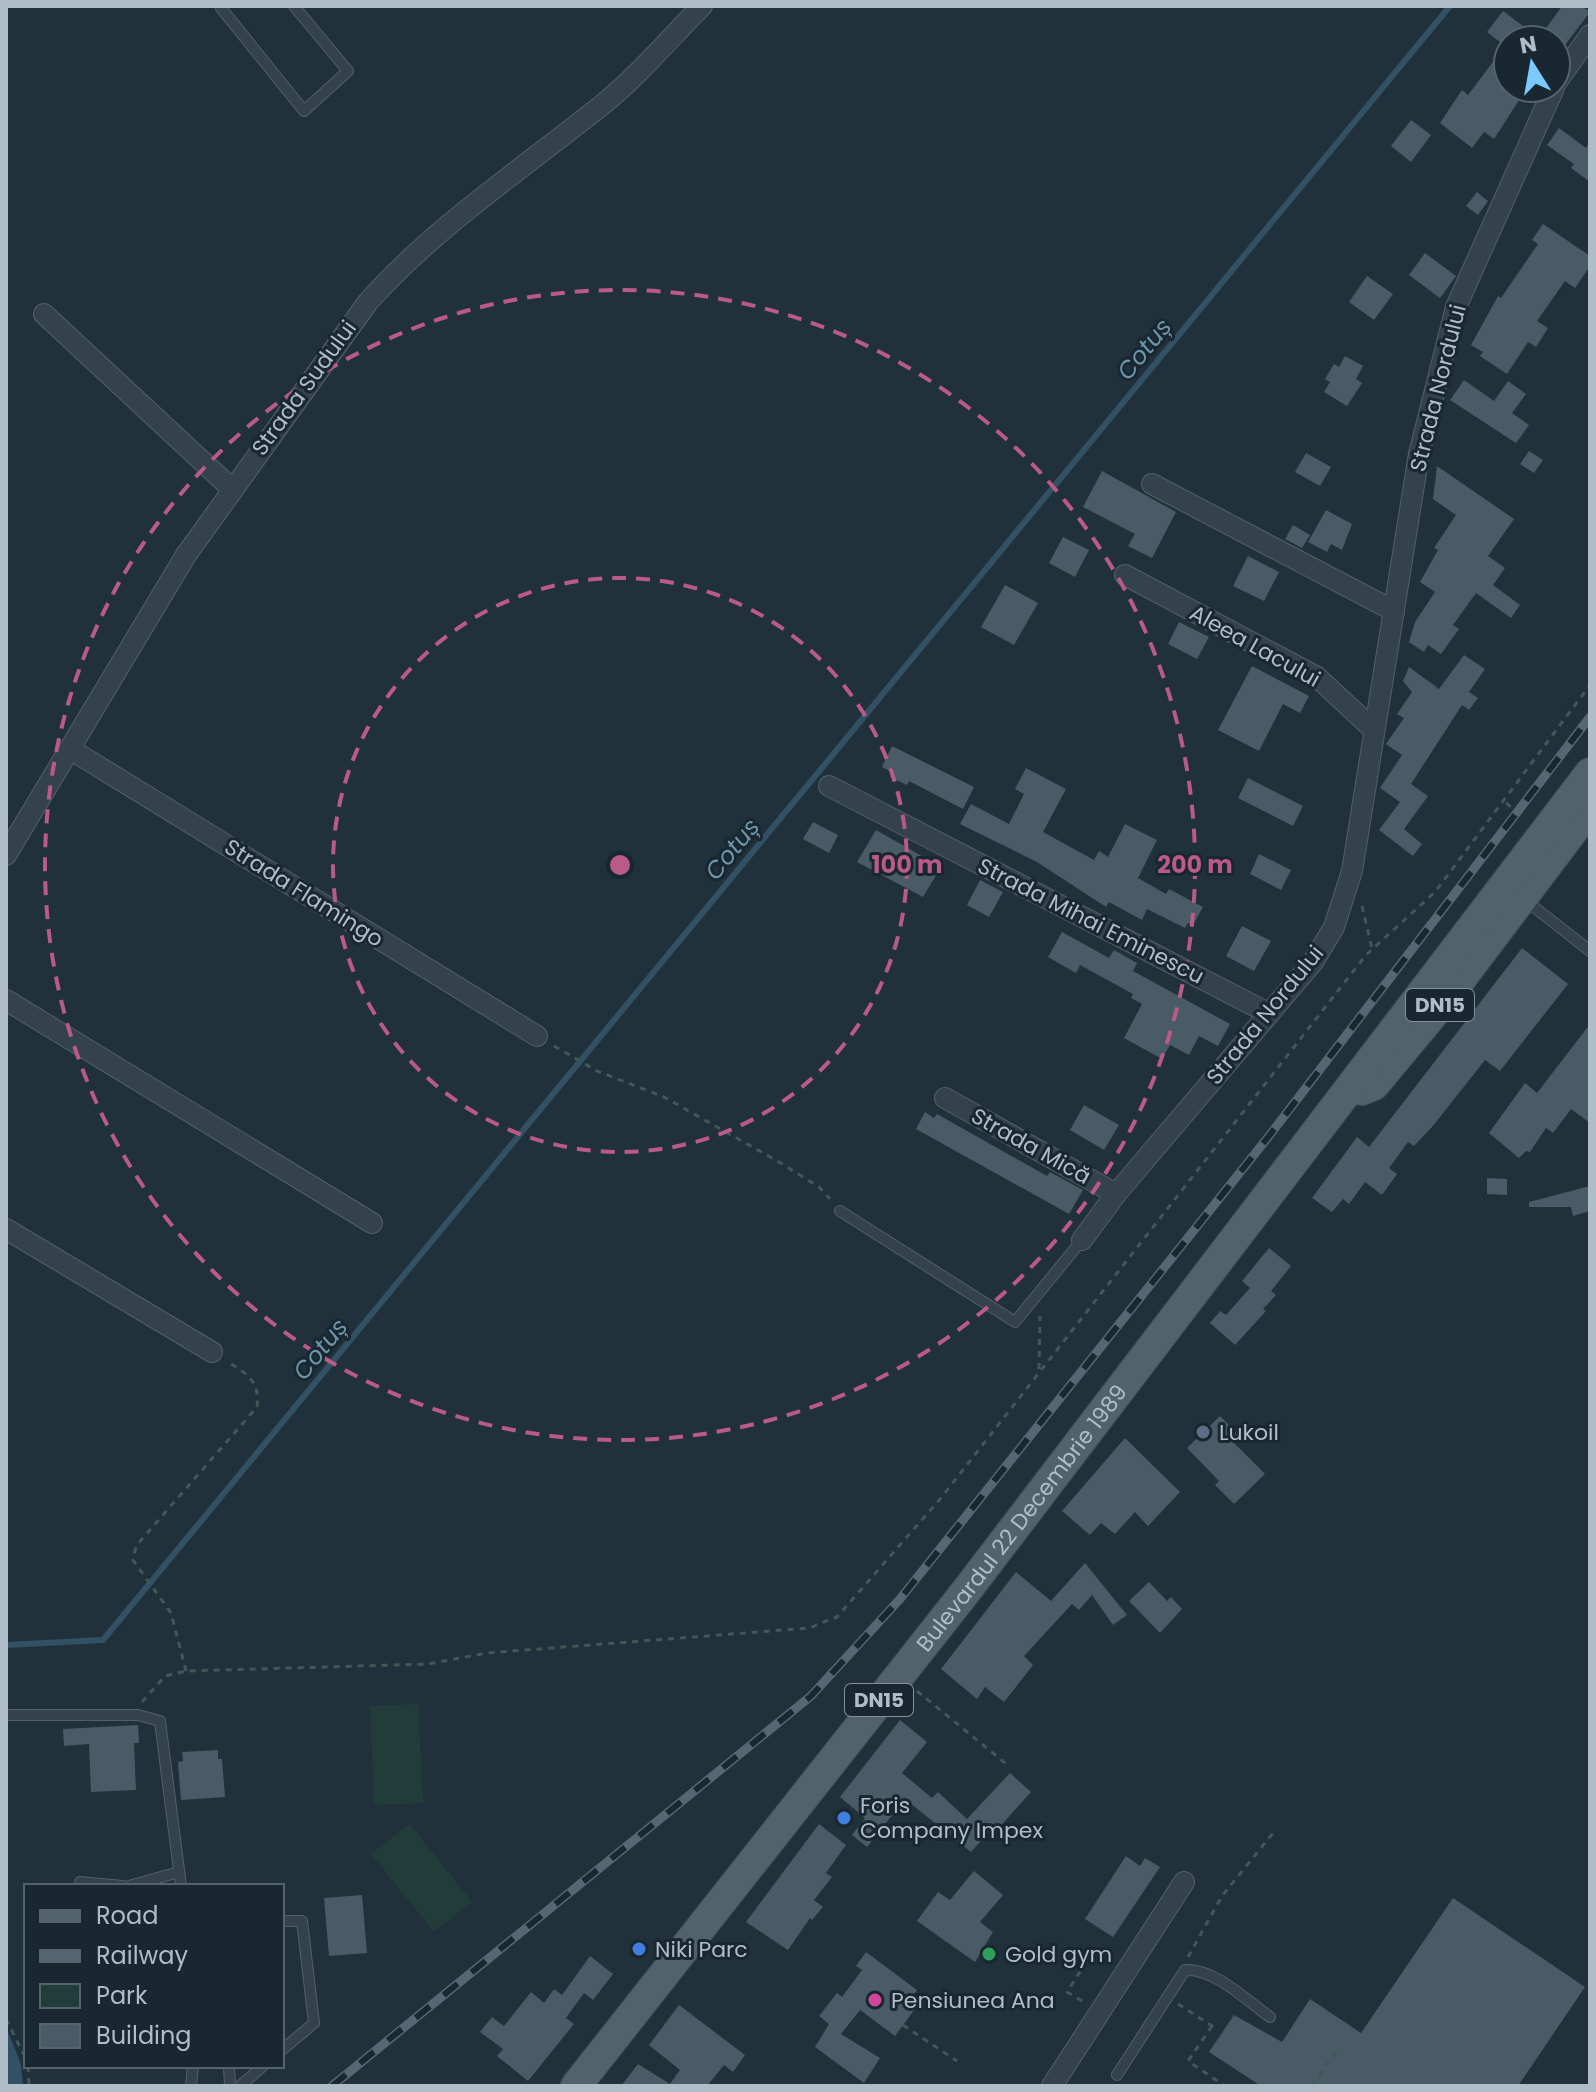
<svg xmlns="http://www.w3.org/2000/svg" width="1596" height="2092" viewBox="0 0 1596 2092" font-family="Poppins,sans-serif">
<rect width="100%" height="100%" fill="#20313b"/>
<g fill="#223c3a">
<path d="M418 1704 423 1803 374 1805 370 1706Z"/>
<path d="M410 1824 472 1902 434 1932 371 1854Z"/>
</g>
<path fill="#325164" d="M6 2027 21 2064 23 2086H6Z"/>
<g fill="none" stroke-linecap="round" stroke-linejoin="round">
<path stroke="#325164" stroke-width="6" d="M6 1645 103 1640 1450 6"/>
</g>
<g fill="#485b67">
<path d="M1562 6H1582L1590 12 1556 57V40H1508V88H1527L1494 139 1484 132 1472 148 1440 123 1462 90 1468 95 1505 46 1487 32 1503 11 1539 38Z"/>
<path d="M1411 120 1431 135 1411 162 1391 146Z"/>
<path d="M1559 128 1586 148 1590 142V182L1571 168 1574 164 1547 145Z"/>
<path d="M1477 192 1488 201 1478 215 1466 206Z"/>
<path d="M1543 224 1590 256V266L1575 288 1565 281 1537 321 1548 328 1536 347 1528 342 1507 374 1480 356 1483 352 1471 345 1498 296 1501 298 1538 244 1532 240Z"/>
<path d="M1425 253 1456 276 1440 298 1409 275Z"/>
<path d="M1367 276 1393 294 1374 320 1349 302Z"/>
<path d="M1345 356 1363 366 1356 379 1362 383 1347 406 1324 392 1330 382 1325 379 1334 364 1339 367Z"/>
<path d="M1464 380 1494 401 1508 381 1526 394 1512 413 1529 425 1516 443 1450 400Z"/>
<path d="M1529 451 1543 460 1534 473 1520 464Z"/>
<path d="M1306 453 1331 467 1320 486 1295 472Z"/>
<path d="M1437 466 1514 519 1488 556 1505 568 1493 585 1520 605 1511 618 1476 593 1453 625 1459 629 1441 654 1428 645 1424 652 1409 642 1415 622 1435 592 1420 582 1438 550 1434 548 1456 515 1433 499Z"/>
<path d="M1102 471 1176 512 1152 558 1128 546 1135 534 1083 507Z"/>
<path d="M1326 510 1352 524 1342 550 1331 544 1327 552 1308 542Z"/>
<path d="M1293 525 1310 535 1302 548 1285 539Z"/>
<path d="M1063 537 1089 550 1075 577 1049 563Z"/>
<path d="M1248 556 1279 572 1264 601 1233 586Z"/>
<path d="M1005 585 1038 603 1014 645 981 627Z"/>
<path d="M1179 622 1209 637 1197 659 1168 644Z"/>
<path d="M1464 655 1485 669 1469 692 1478 698 1469 710 1462 705 1411 784 1428 796 1404 829 1422 844 1413 856 1379 830 1400 802 1380 788 1402 755 1386 744 1404 718 1397 714 1412 692 1403 681 1409 667 1439 689Z"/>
<path d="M1252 666 1309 696 1300 713 1283 704 1259 751 1218 730Z"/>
<path d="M892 746 974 787 963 809 909 781 907 785 890 777 892 772 882 767Z"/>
<path d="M1026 768 1066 789 1043 832 1094 860 1099 851 1108 857 1125 824 1157 840 1138 878 1166 894 1169 889 1203 907 1193 925 1188 923 1185 928 1147 909 1142 920 1109 902 1106 907 1037 862 960 824 971 804 1009 824 1024 794 1015 789Z"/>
<path d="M1248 778 1303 806 1293 826 1238 798Z"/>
<path d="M813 822 838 835 829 853 803 839Z"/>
<path d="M876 830 941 867 923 897 857 862Z"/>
<path d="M1259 854 1291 870 1281 890 1250 874Z"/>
<path d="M980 880 1003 892 989 917 967 905Z"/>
<path d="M1242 926 1271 941 1254 971 1226 956Z"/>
<path d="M1062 932 1109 958 1114 950 1137 963 1133 971 1230 1024 1218 1046 1199 1036 1189 1055 1170 1045 1162 1059 1124 1038 1142 1004 1131 998 1133 994 1080 965 1076 973 1048 957Z"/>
<path d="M1522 948 1568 984 1500 1071 1485 1060 1432 1127 1414 1146 1408 1142 1389 1168 1397 1174 1382 1195 1365 1182 1349 1204 1343 1199 1332 1212 1312 1198 1357 1137 1369 1147Z"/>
<path d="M1590 1024V1123L1571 1109 1553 1133 1546 1128 1530 1152 1526 1151 1519 1158 1489 1133 1525 1083 1537 1093Z"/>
<path d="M1084 1105 1119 1125 1104 1150 1070 1130Z"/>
<path d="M925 1112 934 1118 937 1114 1047 1176 1050 1172 1083 1190 1069 1214 916 1129Z"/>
<path d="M1487 1178 1507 1179V1195L1487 1194Z"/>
<path d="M1590 1186V1211L1573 1216 1571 1207H1529V1202Z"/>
<path d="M1269 1248 1291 1266 1271 1291 1276 1295 1263 1309 1266 1311 1235 1345 1210 1323 1220 1311 1226 1315 1250 1288 1242 1281Z"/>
<path d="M1220 1416 1240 1436 1233 1442 1265 1474 1234 1504 1215 1485 1219 1481 1187 1448Z"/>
<path d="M1125 1438 1180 1492 1148 1526 1135 1512 1115 1534 1101 1523 1090 1535 1062 1511Z"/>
<path d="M1085 1563 1127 1615 1113 1625 1092 1595 1079 1610 1072 1604 1024 1656 1033 1665 1004 1702 985 1687 977 1699 941 1669 1016 1572 1051 1601Z"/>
<path d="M1149 1582 1167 1601 1171 1597 1182 1609 1160 1633 1129 1601Z"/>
<path d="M900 1720 927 1742 902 1773 932 1798 938 1792 967 1819 1010 1773 1031 1792 995 1832 992 1828 971 1852 905 1799 867 1847 852 1835 865 1818 840 1797Z"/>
<path d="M138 1725 139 1743H134L136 1790 91 1792 89 1744 64 1746 63 1729Z"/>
<path d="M218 1750V1759H222L225 1797 181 1800 178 1762 183 1761 182 1752Z"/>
<path d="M819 1824 846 1845 826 1873 832 1877 814 1900 823 1907 812 1920 810 1918 788 1950 746 1922Z"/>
<path d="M1126 1856 1140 1866 1145 1858 1160 1867 1113 1937 1085 1919Z"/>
<path d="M974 1871 1003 1895 980 1922 993 1932 975 1962 917 1921 938 1892 950 1900Z"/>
<path d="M362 1895 367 1953 329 1956 324 1898Z"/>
<path d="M1453 1898 1585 1987 1518 2086H1261L1209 2052 1234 2015 1282 2042 1310 1999 1361 2033Z"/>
<path d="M866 1952 917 1990 907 2004 915 2009 895 2036 860 2010 841 2034 880 2058 864 2083 815 2047 829 2024 819 2016 837 1993 842 1997 862 1970 856 1966Z"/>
<path d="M590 1956 613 1974 593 2000 584 1993 566 2018 574 2024 528 2081 497 2056 503 2049 480 2032 492 2017 504 2026 531 1992 544 2003 554 1989 562 1995Z"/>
<path d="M679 2005 745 2055 733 2072 724 2065 707 2086H621L638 2064 670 2084 680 2070 649 2045Z"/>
</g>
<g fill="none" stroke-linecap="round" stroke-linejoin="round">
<g stroke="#526069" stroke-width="12">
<g id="service">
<path d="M223 6 221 8 304 111 348 71 294 6"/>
<path d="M1525 900 1590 951"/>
<path d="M840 1211 1015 1322 1082 1240"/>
<path d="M6 1715H138L160 1721 181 1886"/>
<path d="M80 1882 123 1886"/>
<path d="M129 1886 179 1872"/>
<path d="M282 1921H302L314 2023 282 2050"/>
<path d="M229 2066 230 2086"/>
<path d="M1117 2075 1185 1970C1215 1968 1247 2001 1270 2017"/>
<path d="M191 2086 193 2066"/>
<path d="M240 2086 263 2066"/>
</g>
</g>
<g stroke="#526069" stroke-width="22">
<g id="minor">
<path d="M1556 83 1590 35"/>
<path d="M44 314 232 489"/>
<path d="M1152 484 1394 611"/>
<path d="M1125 575 1317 677 1374 730"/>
<path d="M70 749 537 1036"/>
<path d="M829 786 1268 1013"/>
<path d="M6 855 186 555 368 302C436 226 522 169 602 105 638 76 669 39 702 6"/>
<path d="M6 1000 372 1223"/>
<path d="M945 1098 1116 1194"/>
<path d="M6 1229 212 1352"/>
<path d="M1082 1240 1116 1194 1313 962 1334 927 1352 871 1419 454 1456 307 1554 88"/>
<path d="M1052 2086 1184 1882"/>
</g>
</g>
<g stroke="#404e58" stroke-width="32">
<g id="primary">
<path d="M1362 1090 1374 1085 1448 996 1590 808"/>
<path id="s1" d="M576 2086 967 1590 1590 773"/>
</g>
</g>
<g stroke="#405957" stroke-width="3" stroke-dasharray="6 6" stroke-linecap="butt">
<path d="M1506 803 1525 818"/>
<path d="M1362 906 1372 949"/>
<path d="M554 1046 597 1071 664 1097 779 1162 819 1187 830 1199"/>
<path d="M1039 1369 1040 1316"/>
<path d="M186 1671 171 1613 133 1560 136 1546 257 1407C260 1382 248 1374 228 1362"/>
<path d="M917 1691 1010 1767"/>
<path d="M142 1702 165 1676 186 1671 428 1664 487 1653 809 1628 837 1617 941 1498 1366 955 1435 892 1590 685"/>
<path d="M1188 1957 1222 1896 1273 1833"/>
<path d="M1082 2001 1067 1992 1092 1953 1109 1963"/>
<path d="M1178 2004 1215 2028"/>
<path d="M6 2019 26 2059"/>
<path d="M903 2025 957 2061"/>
<path d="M1212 2026 1188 2061 1225 2086"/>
<path d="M28 2066 29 2086"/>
<path d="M1312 2086 1338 2048"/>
</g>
<use href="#service" stroke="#34424b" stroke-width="10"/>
<use href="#minor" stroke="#34424b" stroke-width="20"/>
<use href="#primary" stroke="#52626c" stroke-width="30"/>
<g stroke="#556773" stroke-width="9">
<path id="rail" d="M332 2086 811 1696 900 1599 1269 1136 1590 717"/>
</g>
<use href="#rail" stroke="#192730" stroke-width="6" stroke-dasharray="18" stroke-linecap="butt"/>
</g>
<g fill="none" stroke="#ba5a87" stroke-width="4" stroke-dasharray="14 10">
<circle cx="620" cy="865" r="287"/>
<circle cx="620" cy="865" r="575"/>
</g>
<circle fill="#5c6f8a" stroke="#192730" stroke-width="3" cx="1203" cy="1432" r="8"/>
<g fill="#3f7fe0" stroke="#192730" stroke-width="3">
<circle cx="844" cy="1818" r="8"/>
<circle cx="639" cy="1949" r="8"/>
</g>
<circle fill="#2e9e5b" stroke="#192730" stroke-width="3" cx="989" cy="1954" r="8"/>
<circle fill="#d1479c" stroke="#192730" stroke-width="3" cx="875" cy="2000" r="8"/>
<g text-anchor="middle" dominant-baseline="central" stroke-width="6" stroke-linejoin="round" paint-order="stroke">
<g fill="#192730" stroke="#82909a" stroke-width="2">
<rect x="1406" y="989" width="68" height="32" rx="6"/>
<rect x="845" y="1684" width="68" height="32" rx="6"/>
</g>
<g font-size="20" font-weight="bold" fill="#afbdc8">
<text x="1440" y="1005">DN15</text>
<text x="879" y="1700">DN15</text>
</g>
<g font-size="22" fill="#afbdc8" stroke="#192730">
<text transform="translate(304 388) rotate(-54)">Strada Sudului</text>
<text transform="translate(1438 388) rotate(-76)">Strada Nordului</text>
<text transform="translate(1255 646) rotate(29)">Aleea Lacului</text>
<text transform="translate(304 893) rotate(32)">Strada Flamingo</text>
<text transform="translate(1091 921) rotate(27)">Strada Mihai Eminescu</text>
<text transform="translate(1265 1015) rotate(-51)">Strada Nordului</text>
<text transform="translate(1031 1146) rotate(29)">Strada Mică</text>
<text stroke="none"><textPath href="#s1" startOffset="722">Bulevardul 22 Decembrie 1989</textPath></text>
</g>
<g font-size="22" fill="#afbdc8" stroke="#192730" text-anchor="start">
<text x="1219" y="1432">Lukoil</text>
<text x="860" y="1805">Foris<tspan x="860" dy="25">Company Impex</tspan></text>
<text x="655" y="1949">Niki Parc</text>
<text x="1005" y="1954">Gold gym</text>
<text x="891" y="2000">Pensiunea Ana</text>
</g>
<g font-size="24" font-style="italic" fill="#6d96ad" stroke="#192730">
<text transform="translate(1144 349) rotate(-51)">Cotuș</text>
<text transform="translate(732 849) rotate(-51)">Cotuș</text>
<text transform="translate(320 1349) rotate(-51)">Cotuș</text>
</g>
</g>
<circle cx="620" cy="865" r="12" fill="#ba5a87" stroke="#192730" stroke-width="4"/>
<g font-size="24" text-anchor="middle" font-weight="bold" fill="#ba5a87" stroke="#192730" stroke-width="6" stroke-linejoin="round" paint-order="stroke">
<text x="907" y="873">100 m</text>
<text x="1195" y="873">200 m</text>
</g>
<rect width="1596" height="2092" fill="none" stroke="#afbdc8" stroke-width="16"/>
<rect x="24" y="1884" width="260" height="184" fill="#192730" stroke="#55636d" stroke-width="2"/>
<rect x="40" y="1910" width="40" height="12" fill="#52626c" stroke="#55636d" stroke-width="2"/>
<text x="96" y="1924" font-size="24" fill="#afbdc8">Road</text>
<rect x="40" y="1950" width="40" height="12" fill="#556773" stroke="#55636d" stroke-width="2"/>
<text x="96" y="1964" font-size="24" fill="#afbdc8">Railway</text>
<rect x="40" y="1984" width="40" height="24" fill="#223c3a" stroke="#55636d" stroke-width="2"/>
<text x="96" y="2004" font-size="24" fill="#afbdc8">Park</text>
<rect x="40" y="2024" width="40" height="24" fill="#485b67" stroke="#55636d" stroke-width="2"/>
<text x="96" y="2044" font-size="24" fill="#afbdc8">Building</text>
<g transform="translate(1532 64) rotate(349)"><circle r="38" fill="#192730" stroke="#55636d" stroke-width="2"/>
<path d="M0-6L14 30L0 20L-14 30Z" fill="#7cc9ff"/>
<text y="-12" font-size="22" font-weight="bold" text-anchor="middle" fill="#afbdc8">N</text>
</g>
</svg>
